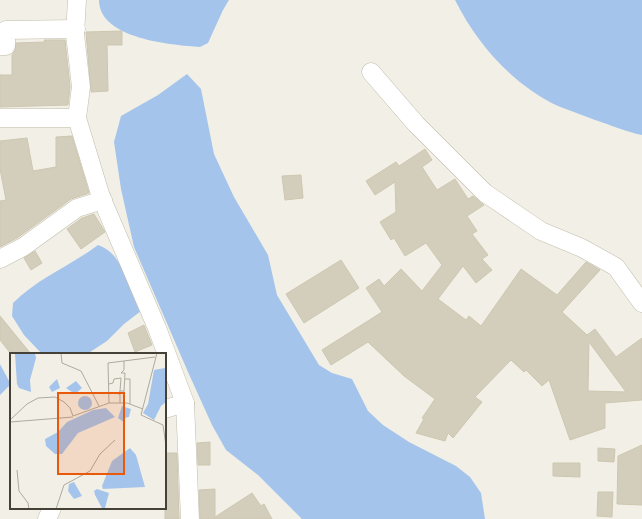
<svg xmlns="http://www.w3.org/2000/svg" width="642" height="519" viewBox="0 0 642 519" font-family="'Titillium Web',sans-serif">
<rect width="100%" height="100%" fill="#f2f0e6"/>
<g fill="#a5c4ec">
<path d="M99 0H229L223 10 208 43 200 47C172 45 99 39 99 0Z"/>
<path d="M455 0H642V135C626 132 611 125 595 120 583 115 570 111 558 106 512 84 477 44 455 0Z"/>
<path d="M187 74 201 89 214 154 234 197 268 255 277 295 319 365 332 373 352 379 368 411 383 425 409 442 456 466 470 477 481 493 485 519H302L258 475 226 450 212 425 188 372 134 247 121 189 114 142 121 116 158 95Z"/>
<path d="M98 245C125 254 127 290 141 311L124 324 107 341 87 354H42L24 335 12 316 13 303C38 278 70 266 98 245Z"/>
<path d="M0 364 9 381V386L0 395Z"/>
</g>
<g fill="#d3cebc" stroke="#cdc7b0" fill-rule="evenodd">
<path d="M122 31V45H107L108 91 91 92 86 32Z"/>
<path d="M44 40H65L70 87 68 105 0 107V75H12V55L15 51 16 43 45 42Z"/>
<path d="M72 136 89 193 71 199 17 238 0 247V201L6 200 0 169V141L27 138 33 171 56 167V137Z"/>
<path d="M425 149 432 160 422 167 437 190 455 179 468 199 473 196 484 205 467 216 477 231 472 234 488 255 482 259 492 270 476 283 463 266 438 299 466 320 469 316 481 326 521 269 557 295 586 262 600 270 562 312 587 335 595 329 616 357 642 338V400L605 403V428L570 440 549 380 542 386 526 370 524 372 511 360 475 397 482 402 453 438 448 433 445 441 416 433 424 419 422 418 435 399 404 376 368 342 331 365 322 350 382 312 366 288 379 279 384 286 401 269 422 291 442 265 426 243 405 256 394 238 391 240 380 222 396 212 395 182 375 195 366 181 396 162 399 166ZM589 342 626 392 588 391Z"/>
<path d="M301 175 303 198 285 200 282 176Z"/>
<path d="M94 214 105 232 81 249 67 229 82 218Z"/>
<path d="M35 251 42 263 31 270 24 258Z"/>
<path d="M341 260 359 288 304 323 286 294Z"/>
<path d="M0 316 31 354H11L0 340Z"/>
<path d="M144 325 152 345 135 352 128 333Z"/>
<path d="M210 442V465H198L197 443Z"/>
<path d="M642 445V505L617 504 618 456Z"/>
<path d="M598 448 615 449 614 462 598 461Z"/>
<path d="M165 453H177L179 519H165Z"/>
<path d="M553 463H580V477L553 476Z"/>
<path d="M215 489V517L252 493 261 506 264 504 272 519H200L199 490Z"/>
<path d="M598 492H613L612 517 597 516Z"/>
</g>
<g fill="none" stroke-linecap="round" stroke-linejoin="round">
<g stroke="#c0bcac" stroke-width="19">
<g id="minor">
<path d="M0 46H6V30L76 29"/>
<path d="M371 72 416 124 485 193 541 231 582 248 616 267 642 303"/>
<path d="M0 118H77L101 197 157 328 185 403 165 409"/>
<path d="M77 118 81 87 75 34 77 0"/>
<path d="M0 259 23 247 77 208 103 200"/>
<path d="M185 403 190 519"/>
<path d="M47 519 52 508"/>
</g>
</g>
<use href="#minor" stroke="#fff" stroke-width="18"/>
</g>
<g transform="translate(10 353)">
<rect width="156" height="156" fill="#f2f0e6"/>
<path d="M25 0 26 5 20 27 21 39 9 35 7 31 5 1ZM155 15 156 49 151 53 144 67 133 60 138 51 144 17ZM47 26 50 35 42 39 39 34ZM66 28 72 35 65 41 56 35ZM68 50a7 7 0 1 1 14 0a7 7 0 1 1-14 0ZM112 53 121 56 119 64 115 65V70L108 65ZM96 55 105 64 68 80 52 101H45L36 93 35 86 48 79 57 69 83 57ZM120 95 126 102 135 134 93 136 92 133 102 108ZM64 129 72 143 64 146 58 138 59 131ZM87 136 99 140 95 155H92L85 142 84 138Z" fill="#a5c4ec"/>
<path fill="none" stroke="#adaaa0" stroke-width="1" d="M51 0 52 10 71 18 89 53M147 0 131 62 153 72 156 93M114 8V17L111 20H115L114 38M115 26H120V51M99 31 103 30 104 26 111 25 110 38H114V50M110 38 108 41H110V50M99 50H117L133 56M0 67 17 51 28 45 45 44 54 49 60 55 63 63 99 50 98 10 145 4M0 69 63 64M7 117 9 138 18 150 19 156M46 156 54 132 80 118 90 101 105 87"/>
<path fill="#e8590c" fill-opacity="0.15" stroke="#e8590c" stroke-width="2" d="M48 40H114V121H48Z"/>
<rect width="156" height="156" fill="none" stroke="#454136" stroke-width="2"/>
</g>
</svg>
